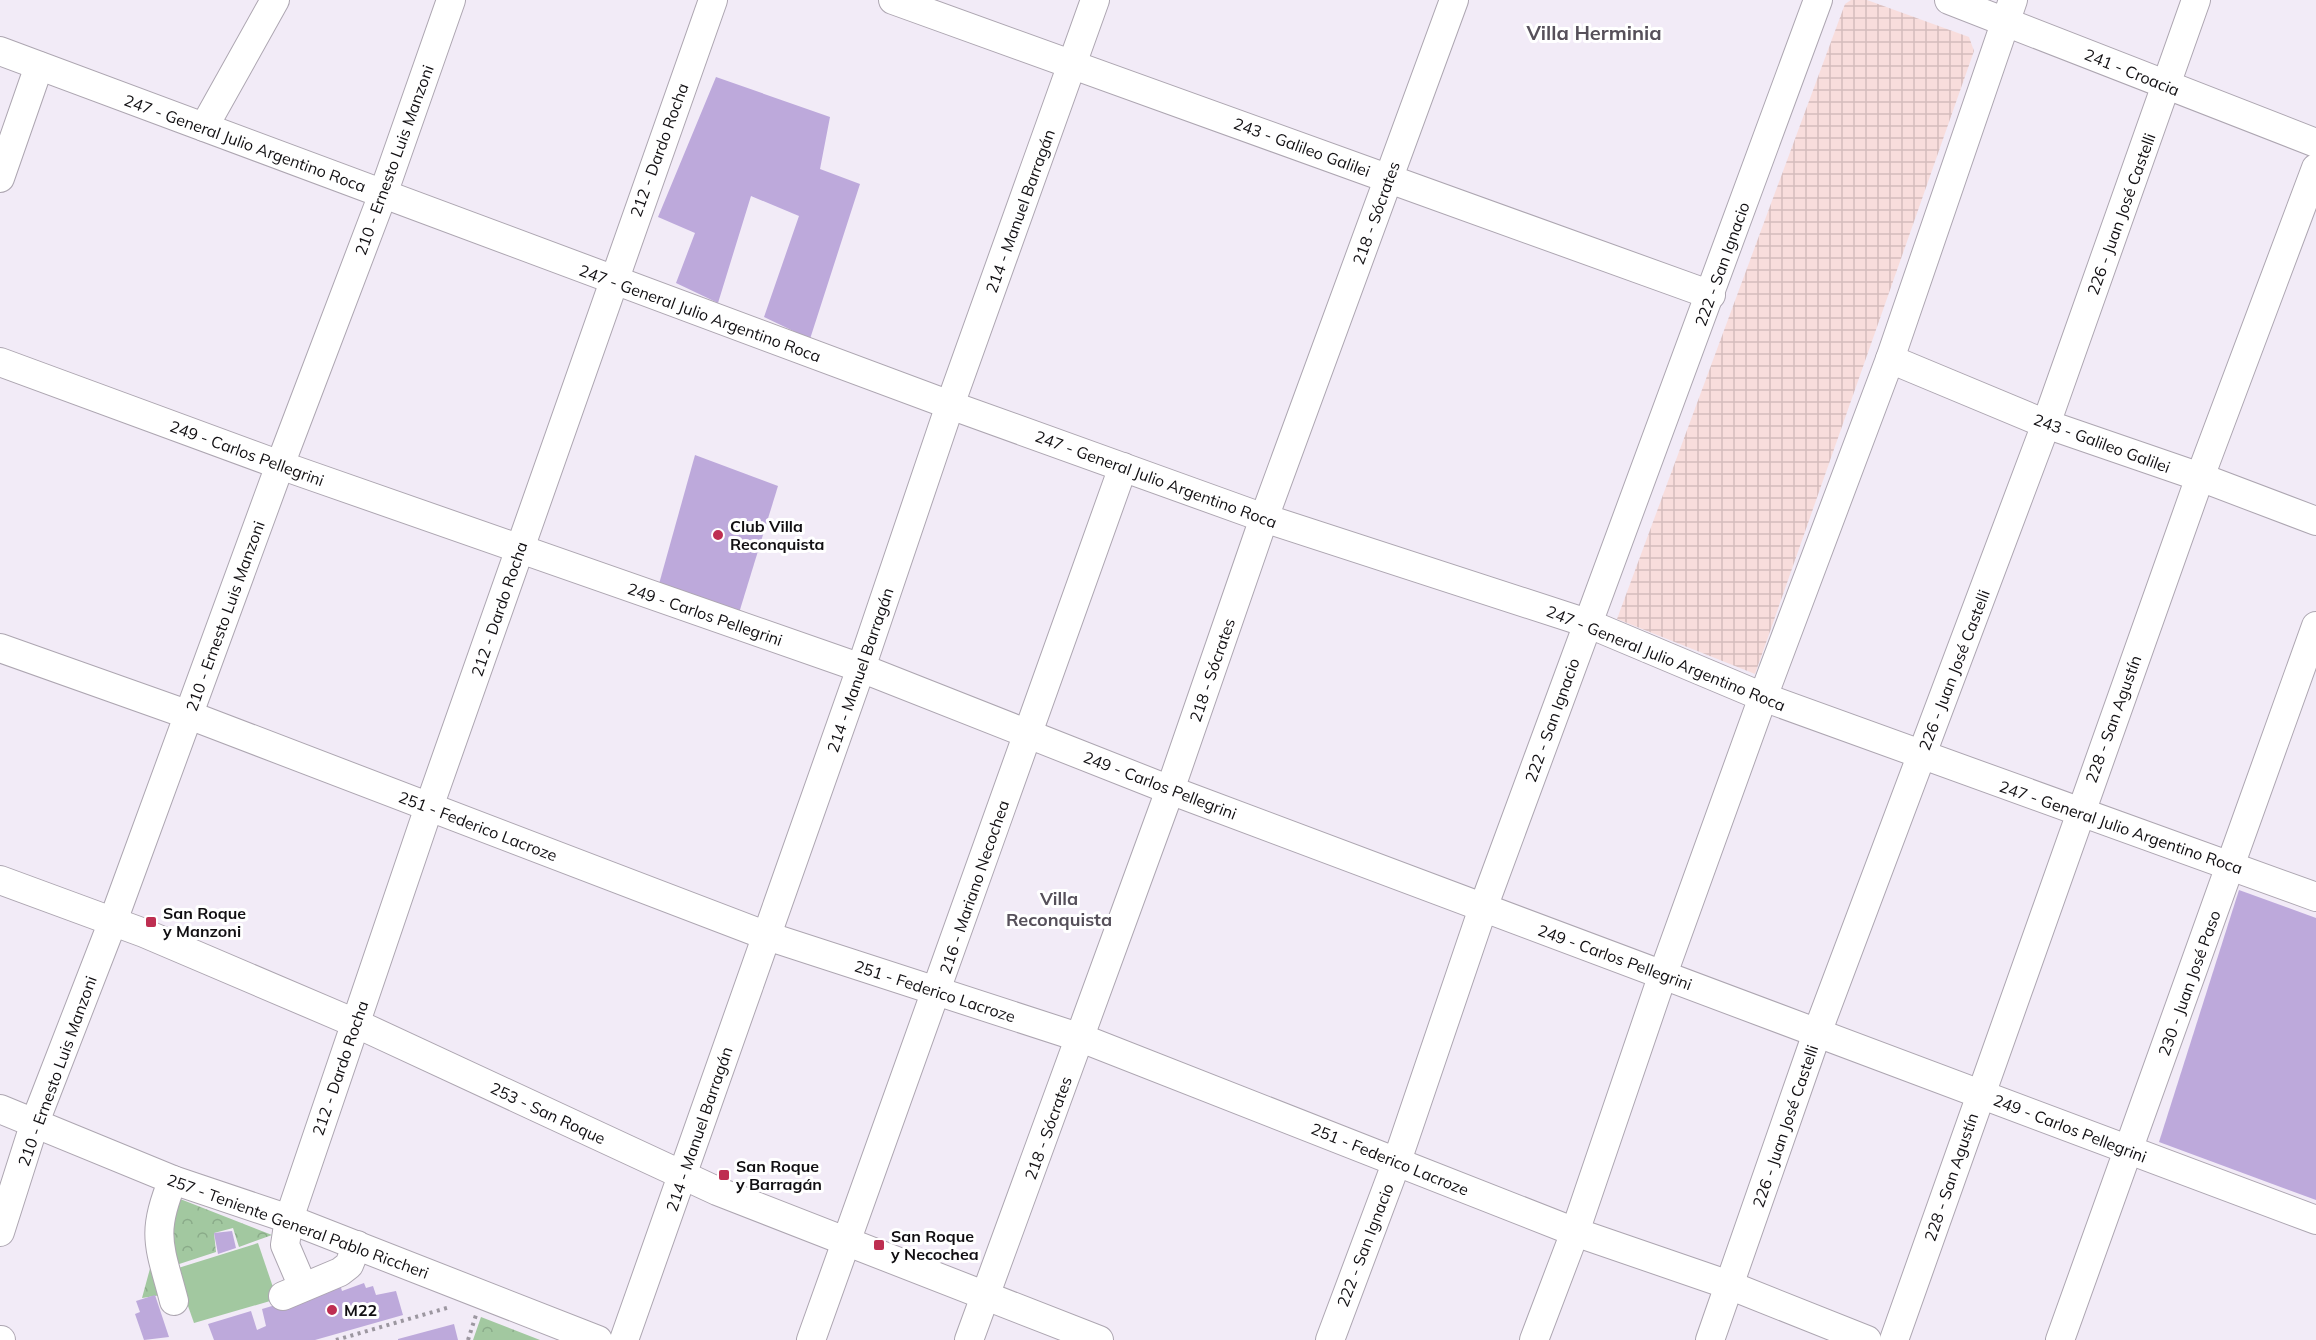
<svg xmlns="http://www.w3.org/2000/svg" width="2316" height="1340" viewBox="0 0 2316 1340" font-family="Mulish,sans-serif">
<defs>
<pattern id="industrial-grid" width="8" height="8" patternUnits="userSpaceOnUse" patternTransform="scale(1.5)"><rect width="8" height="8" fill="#f8dddc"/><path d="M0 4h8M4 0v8" fill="none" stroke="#d4bcbc"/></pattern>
<pattern id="park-crowns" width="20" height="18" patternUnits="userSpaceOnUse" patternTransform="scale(1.5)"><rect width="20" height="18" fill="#a2c8a0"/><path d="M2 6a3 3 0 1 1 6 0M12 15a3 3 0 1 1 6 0" fill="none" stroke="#8aab89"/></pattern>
</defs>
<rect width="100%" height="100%" fill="#f2ebf7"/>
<path fill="url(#industrial-grid)" d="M1851 0H1867L1969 37 1974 51 1755 674 1617 619 1845 4Z"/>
<path fill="#a2c8a0" d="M258 1243 277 1299 194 1323 175 1269Z"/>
<g fill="url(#park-crowns)">
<path d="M170 1195 272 1235 239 1247 233 1228 214 1233 216 1252 170 1267 174 1293 142 1298Z"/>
<path d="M481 1317 540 1340H473Z"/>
</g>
<g fill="#bda9db">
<path d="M716 77 830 117 820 169 860 184 810 339 764 317 799 216 751 196 718 303 676 283 695 233 658 217Z"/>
<path d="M695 455 778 486 739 613 659 584Z"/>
<path d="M2239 890 2316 918V1200L2159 1142Z"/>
<path d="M232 1231 236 1248 218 1254 214 1233Z"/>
<path d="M339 1281 342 1291 364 1283 366 1288 373 1286 376 1295 396 1291 403 1315 315 1340H214L208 1324 251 1311 257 1330 266 1326 262 1309 316 1293Z"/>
<path d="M155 1295 169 1337 144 1340 135 1314 140 1312 136 1301Z"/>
<path d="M454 1324 458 1340H398V1339Z"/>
</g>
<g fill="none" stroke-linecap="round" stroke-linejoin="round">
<g stroke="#ada6b1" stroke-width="30">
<g id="minor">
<path d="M893 0 1711 295"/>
<path d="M1949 0 2316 143"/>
<path d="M0 51 950 405 1264 518 1587 623 1763 697 2316 897"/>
<path d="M204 127 275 0"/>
<path d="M0 178 39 66"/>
<path d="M1890 359 2046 424 2200 477 2316 521"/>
<path d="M0 362 280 465 861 668 1170 790 2316 1220"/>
<path d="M0 648 189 715 767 936 1081 1038 1575 1232 1729 1285 1867 1340"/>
<path d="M0 880 144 933 355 1023 717 1191 1099 1340"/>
<path d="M0 1109 173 1180 289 1219 598 1340"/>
<path d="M173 1180C150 1234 160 1247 174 1301"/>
<path d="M0 1232 35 1122 113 921 280 465 383 194 451 0"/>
<path d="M303 1287 285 1245 289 1219 429 807 713 0"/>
<path d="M283 1296 340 1272 349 1265 357 1245"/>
<path d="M0 1340H1"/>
<path d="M624 1340 861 668 950 405 1095 0"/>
<path d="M811 1340 1123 467"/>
<path d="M969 1340 1170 790 1264 518 1454 0"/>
<path d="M1330 1340 1397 1161 1483 908 1818 0"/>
<path d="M1534 1340 1575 1232 1663 974 1763 697 1890 359 2013 0"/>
<path d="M1710 1340 1817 1033 2046 424 2196 0"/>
<path d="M1894 1340 2200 477 2316 168"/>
<path d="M2060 1340 2316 626"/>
</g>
</g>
<g stroke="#9c97a0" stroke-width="4" stroke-dasharray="3 4.5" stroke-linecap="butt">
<path d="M336 1340 450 1307"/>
<path d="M468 1340 476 1315"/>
</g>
<use href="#minor" stroke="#fff" stroke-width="28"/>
</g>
<g fill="#be2e51" stroke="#fff" stroke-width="2">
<circle cx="718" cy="535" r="6"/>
<rect x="145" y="916" width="12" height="12" rx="3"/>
<rect x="718" y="1169" width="12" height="12" rx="3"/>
<rect x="873" y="1239" width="12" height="12" rx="3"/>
<circle cx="332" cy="1310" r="6"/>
</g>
<g text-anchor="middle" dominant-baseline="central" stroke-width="6" stroke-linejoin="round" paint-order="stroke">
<g font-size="16" fill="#110f12" stroke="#fff">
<text transform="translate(2132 72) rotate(22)">241 - Croacia</text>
<text transform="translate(245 143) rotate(20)">247 - General Julio Argentino Roca</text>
<text transform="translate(1302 147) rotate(20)">243 - Galileo Galilei</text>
<text transform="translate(659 150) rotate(-70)">212 - Dardo Rocha</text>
<text transform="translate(394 160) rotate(-70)">210 - Ernesto Luis Manzoni</text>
<text transform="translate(1020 211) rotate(-70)">214 - Manuel Barragán</text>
<text transform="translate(1376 213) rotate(-70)">218 - Sócrates</text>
<text transform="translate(2121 214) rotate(-70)">226 - Juan José Castelli</text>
<text transform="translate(1722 264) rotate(-70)">222 - San Ignacio</text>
<text transform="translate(700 313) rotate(20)">247 - General Julio Argentino Roca</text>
<text transform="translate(2102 443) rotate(20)">243 - Galileo Galilei</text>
<text transform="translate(247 453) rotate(20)">249 - Carlos Pellegrini</text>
<text transform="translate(1156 479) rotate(20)">247 - General Julio Argentino Roca</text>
<text transform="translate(499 609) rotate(-71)">212 - Dardo Rocha</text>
<text transform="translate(705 614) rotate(19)">249 - Carlos Pellegrini</text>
<text transform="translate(225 616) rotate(-70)">210 - Ernesto Luis Manzoni</text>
<text transform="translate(1666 658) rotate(22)">247 - General Julio Argentino Roca</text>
<text transform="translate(860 670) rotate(-71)">214 - Manuel Barragán</text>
<text transform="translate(1212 670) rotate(-71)">218 - Sócrates</text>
<text transform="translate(1954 670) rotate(-69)">226 - Juan José Castelli</text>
<text transform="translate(2113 719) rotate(-70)">228 - San Agustín</text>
<text transform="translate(1552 720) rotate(-70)">222 - San Ignacio</text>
<text transform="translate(1160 785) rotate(21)">249 - Carlos Pellegrini</text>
<text transform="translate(478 826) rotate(21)">251 - Federico Lacroze</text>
<text transform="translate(2121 827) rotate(19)">247 - General Julio Argentino Roca</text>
<text transform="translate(974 887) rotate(-71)">216 - Mariano Necochea</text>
<text transform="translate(1615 957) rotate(20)">249 - Carlos Pellegrini</text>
<text transform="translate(2189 983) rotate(-70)">230 - Juan José Paso</text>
<text transform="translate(935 991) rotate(18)">251 - Federico Lacroze</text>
<text transform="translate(340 1068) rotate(-71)">212 - Dardo Rocha</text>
<text transform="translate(57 1071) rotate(-70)">210 - Ernesto Luis Manzoni</text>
<text transform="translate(548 1113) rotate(25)">253 - San Roque</text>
<text transform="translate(1785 1126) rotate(-71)">226 - Juan José Castelli</text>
<text transform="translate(1048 1128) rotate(-70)">218 - Sócrates</text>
<text transform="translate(2070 1128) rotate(21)">249 - Carlos Pellegrini</text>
<text transform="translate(699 1129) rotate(-71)">214 - Manuel Barragán</text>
<text transform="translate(1390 1159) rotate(22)">251 - Federico Lacroze</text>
<text transform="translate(1951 1177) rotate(-71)">228 - San Agustín</text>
<text transform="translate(298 1226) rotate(20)">257 - Teniente General Pablo Riccheri</text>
<text transform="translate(1365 1245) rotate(-69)">222 - San Ignacio</text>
</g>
<g font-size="16" font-weight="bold" fill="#110f12" stroke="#fff" text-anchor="start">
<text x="730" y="526">Club Villa<tspan x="730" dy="18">Reconquista</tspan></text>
<text x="163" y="913">San Roque<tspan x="163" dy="18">y Manzoni</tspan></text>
<text x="736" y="1166">San Roque<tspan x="736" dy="18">y Barragán</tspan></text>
<text x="891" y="1236">San Roque<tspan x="891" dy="18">y Necochea</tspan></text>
<text x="344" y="1310">M22</text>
</g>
<g font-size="18" font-weight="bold" fill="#56505a" stroke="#fff">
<text x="1059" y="898">Villa<tspan x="1059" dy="21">Reconquista</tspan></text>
</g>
<g font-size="20" font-weight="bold" fill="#56505a" stroke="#fff">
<text x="1594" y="32">Villa Herminia</text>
</g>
</g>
</svg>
